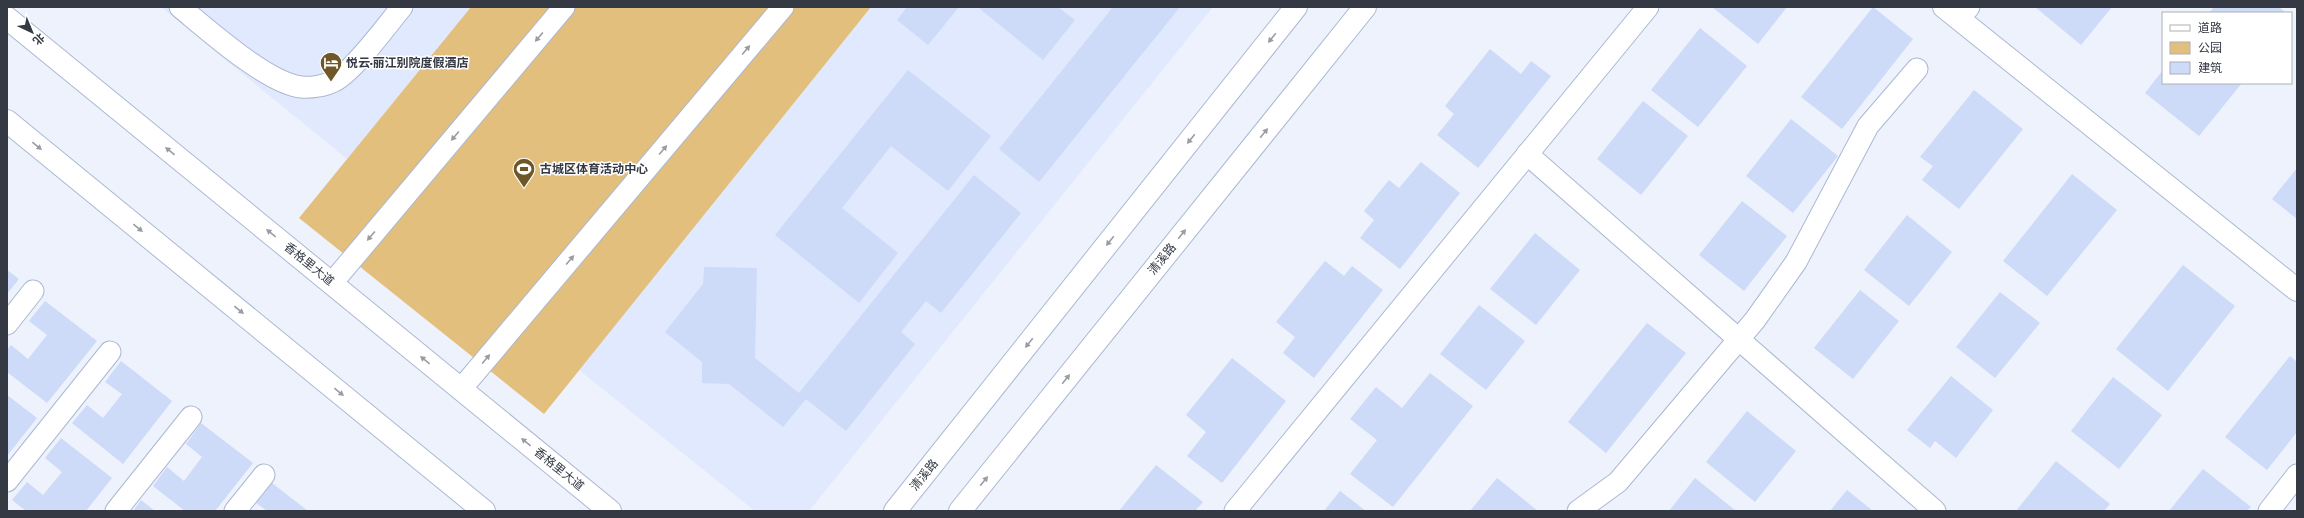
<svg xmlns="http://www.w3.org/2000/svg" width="2304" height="518" viewBox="0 0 2304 518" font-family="'Space Grotesk','Noto Sans SC',sans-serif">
<rect width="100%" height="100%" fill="#edf2fd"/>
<g fill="#e0e9fe">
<path d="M161 7H471L347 159Z"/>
<path d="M871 7H1213L809 511H755L579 370Z"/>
</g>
<path fill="#e2bf7d" d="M471 7H871L544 414 299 218Z"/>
<g fill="#cddaf8">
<path d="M907 7H959L928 45 897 20Z"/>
<path d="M981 7H1058L1075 20 1043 60 980 9Z"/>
<path d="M1113 7H1180L1039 182 999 149Z"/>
<path d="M1712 7H1787L1758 44Z"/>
<path d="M1873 7 1913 39 1842 129 1801 97Z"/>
<path d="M2035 7H2112L2081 45Z"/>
<path d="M2214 7H2279L2286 13H2209Z"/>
<path d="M1700 28 1747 66 1698 127 1651 90Z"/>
<path d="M1490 49 1521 74 1531 61 1551 76 1478 168 1437 135 1454 114 1445 106Z"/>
<path d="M908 70 991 136 948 191 891 146 842 208 898 253 859 303 775 235Z"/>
<path d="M2163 70V83H2242L2199 136 2145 93Z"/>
<path d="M1974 90 2023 129 1959 209 1922 180 1933 166 1920 157Z"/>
<path d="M1643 101 1688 136 1641 195 1597 159Z"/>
<path d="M1791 119 1838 156 1793 213 1746 176Z"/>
<path d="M1421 162 1460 193 1400 269 1360 238 1374 220 1364 211 1389 180 1399 188Z"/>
<path d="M2297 168V219L2272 199Z"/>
<path d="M2072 174 2117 210 2047 296 2003 261Z"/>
<path d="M974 175 1021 213 941 313 926 301 901 332 915 344 846 431 806 399 783 427 729 384 702 383V362L665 332 703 284 704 267 757 268 755 358 799 393Z"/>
<path d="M1742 201 1787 236 1744 291 1699 255Z"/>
<path d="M1907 215 1952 252 1909 306 1864 270Z"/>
<path d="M1535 233 1580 270 1536 325 1490 289Z"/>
<path d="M1325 261 1344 276 1352 266 1383 290 1314 378 1283 353 1295 337 1276 322Z"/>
<path d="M2183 265 2235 306 2168 391 2116 349Z"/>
<path d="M7 270 19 279 7 294Z"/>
<path d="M1860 290 1899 321 1853 379 1814 348Z"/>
<path d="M2000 292 2040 323 1995 378 1956 347Z"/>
<path d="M45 301 97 341 47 403 7 372V350L11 345 28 359 47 335 29 321Z"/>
<path d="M1479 305 1525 341 1486 390 1440 354Z"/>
<path d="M1647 323 1686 353 1606 453 1568 422Z"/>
<path d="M2290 356 2297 362V432L2267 470 2225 437Z"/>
<path d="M1232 358 1286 401 1222 483 1187 456 1206 432 1186 415Z"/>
<path d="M121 361 172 401 123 464 72 423 87 405 103 418 122 394 105 382Z"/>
<path d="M1430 373 1473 406 1393 507 1350 474 1377 440 1350 419 1376 387 1402 408Z"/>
<path d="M1951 376 1993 410 1956 458 1935 441 1930 448 1907 430Z"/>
<path d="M2113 377 2162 415 2119 469 2071 431Z"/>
<path d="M7 395 37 418 7 456Z"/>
<path d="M1747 411 1796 451 1755 502 1706 462Z"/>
<path d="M201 423 253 463 215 511H185L153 486 167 467 184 481 202 457 186 444Z"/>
<path d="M61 438 112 478 86 511H26L12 500 27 482 43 495 62 472 45 458Z"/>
<path d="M2056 461 2110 504 2104 511H2016Z"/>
<path d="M1156 465 1203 502 1195 511H1119Z"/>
<path d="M2203 469 2251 507 2247 511H2169Z"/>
<path d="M1497 478 1538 511H1470Z"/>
<path d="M1695 478 1736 511H1669Z"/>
<path d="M272 483 308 511H267L256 503Z"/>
<path d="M1847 490 1873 511H1830Z"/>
<path d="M1340 491 1366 511H1324Z"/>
<path d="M141 500 155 511H133Z"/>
</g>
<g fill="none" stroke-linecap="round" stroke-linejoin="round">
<g stroke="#acb8d2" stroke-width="23">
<g id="service">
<path d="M180 7C208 30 267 83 301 87 311 88 325 86 334 81 353 72 387 25 402 7"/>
<path d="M1959 19 1969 7"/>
<path d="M1527 154 1935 511"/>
<path d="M332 283 564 7"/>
<path d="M7 324 33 291"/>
<path d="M461 389 783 7"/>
<path d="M7 481 110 352"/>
<path d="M116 511 191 417"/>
<path d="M235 511 264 475"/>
<path d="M1235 511 1648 7"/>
<path d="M1578 511 1618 482 1755 320 1796 262 1868 126 1917 69"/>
<path d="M2269 511 2297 475"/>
</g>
</g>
<g stroke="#acb8d2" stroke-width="24">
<path id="minor" d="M1944 7 2297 290"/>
</g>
<g stroke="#acb8d2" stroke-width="24">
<g id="tertiary">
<path d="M895 511 1296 7"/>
<path d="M960 511 1365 7"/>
</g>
</g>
<g stroke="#acb8d2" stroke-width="24">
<g id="secondary">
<path d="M7 18 610 511"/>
<path d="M7 121 484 511"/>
</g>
</g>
<use href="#service" stroke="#fff" stroke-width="21"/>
<use href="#minor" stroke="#fff" stroke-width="22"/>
<use href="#tertiary" stroke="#fff" stroke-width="22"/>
<use href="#secondary" stroke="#fff" stroke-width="22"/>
</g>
<defs><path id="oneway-solid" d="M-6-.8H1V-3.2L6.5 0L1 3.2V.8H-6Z"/></defs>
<g fill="#9a9ca2">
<use href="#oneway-solid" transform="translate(539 37) rotate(130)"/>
<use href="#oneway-solid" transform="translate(1272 38) rotate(129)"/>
<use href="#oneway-solid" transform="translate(746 50) rotate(-50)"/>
<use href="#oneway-solid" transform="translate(1264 133) rotate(-51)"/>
<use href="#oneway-solid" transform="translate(455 136) rotate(130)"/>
<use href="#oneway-solid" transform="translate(1191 139) rotate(129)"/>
<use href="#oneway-solid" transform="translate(37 146) rotate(39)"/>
<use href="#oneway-solid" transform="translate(663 150) rotate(-50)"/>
<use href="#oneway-solid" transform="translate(170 151) rotate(-141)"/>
<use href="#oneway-solid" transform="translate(138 228) rotate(39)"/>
<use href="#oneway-solid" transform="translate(271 233) rotate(-141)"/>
<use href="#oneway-solid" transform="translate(1182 234) rotate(-51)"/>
<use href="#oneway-solid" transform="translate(371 236) rotate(130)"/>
<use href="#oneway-solid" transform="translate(1110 241) rotate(129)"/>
<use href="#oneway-solid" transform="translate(570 260) rotate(-50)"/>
<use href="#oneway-solid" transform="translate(239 310) rotate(39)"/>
<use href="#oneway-solid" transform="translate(1029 343) rotate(129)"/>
<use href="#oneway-solid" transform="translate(486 359) rotate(-50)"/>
<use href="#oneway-solid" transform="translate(425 360) rotate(-141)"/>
<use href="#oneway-solid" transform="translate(1066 379) rotate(-51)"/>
<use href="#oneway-solid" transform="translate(339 392) rotate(39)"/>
<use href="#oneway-solid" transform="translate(526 442) rotate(-141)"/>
<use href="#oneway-solid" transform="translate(984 481) rotate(-51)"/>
</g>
<defs>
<g id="hotel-pin" transform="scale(1.15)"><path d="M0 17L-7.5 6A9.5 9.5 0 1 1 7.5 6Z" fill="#6f5727" stroke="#fff"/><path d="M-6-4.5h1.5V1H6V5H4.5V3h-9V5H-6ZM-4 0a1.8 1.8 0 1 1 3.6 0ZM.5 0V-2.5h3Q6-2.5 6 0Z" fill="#fff"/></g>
<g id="stadium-pin" transform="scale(1.15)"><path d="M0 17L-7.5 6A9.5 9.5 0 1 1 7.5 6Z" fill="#6f5727" stroke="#fff"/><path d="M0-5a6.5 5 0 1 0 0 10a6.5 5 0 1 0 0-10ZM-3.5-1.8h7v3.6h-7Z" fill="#fff"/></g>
</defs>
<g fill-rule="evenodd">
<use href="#hotel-pin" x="331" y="63"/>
<use href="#stadium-pin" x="524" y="169"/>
</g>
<g text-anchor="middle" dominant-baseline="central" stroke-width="3" stroke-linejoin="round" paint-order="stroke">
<g font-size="12" font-weight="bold" fill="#343944" stroke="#fff" text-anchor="start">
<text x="346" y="63">悦云·丽江别院度假酒店</text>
<text x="540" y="169">古城区体育活动中心</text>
</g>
<g font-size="12" fill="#343944" stroke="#fff">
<text transform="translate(1162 259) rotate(-51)">清溪路</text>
<text transform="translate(309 264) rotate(39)">香格里大道</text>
<text transform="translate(559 469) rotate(39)">香格里大道</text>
<text transform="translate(924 475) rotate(-51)">清溪路</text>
</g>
</g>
<rect width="2304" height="518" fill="none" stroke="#343944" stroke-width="16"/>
<rect x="2162" y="12" width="130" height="72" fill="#ffffff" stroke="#aeb0b4"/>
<rect x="2170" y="25" width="20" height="6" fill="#ffffff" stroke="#aeb0b4"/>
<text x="2198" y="32" font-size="12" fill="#343944">道路</text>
<rect x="2170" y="42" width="20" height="12" fill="#e2bf7d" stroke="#aeb0b4"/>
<text x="2198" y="52" font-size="12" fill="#343944">公园</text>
<rect x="2170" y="62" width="20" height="12" fill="#cddaf8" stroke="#aeb0b4"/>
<text x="2198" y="72" font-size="12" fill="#343944">建筑</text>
<g transform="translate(32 32) rotate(136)" stroke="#ffffff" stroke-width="3" paint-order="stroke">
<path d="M0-3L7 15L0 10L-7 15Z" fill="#343944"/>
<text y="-6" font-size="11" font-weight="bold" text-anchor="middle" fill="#343944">北</text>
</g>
</svg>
